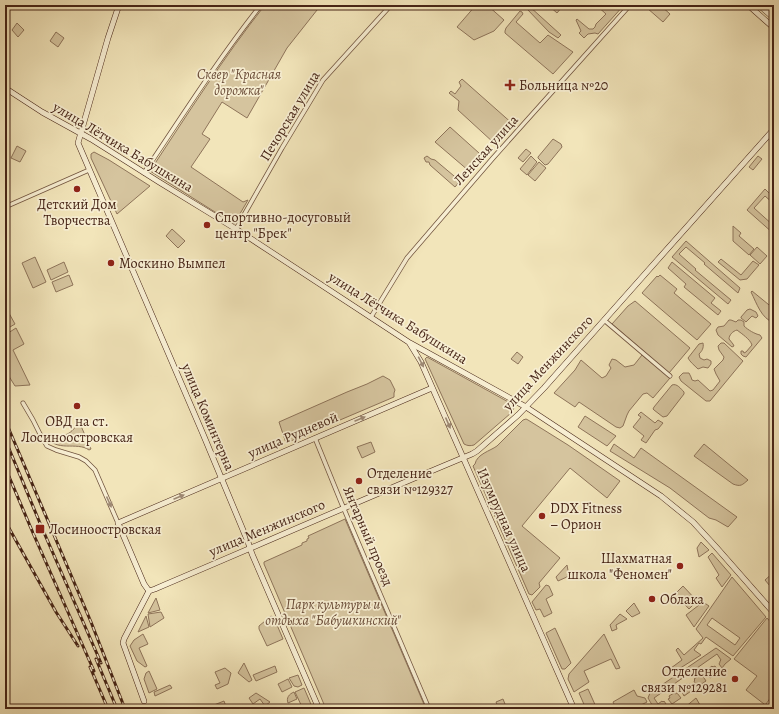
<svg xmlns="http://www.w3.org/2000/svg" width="779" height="714" viewBox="0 0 779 714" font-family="Alegreya,serif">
<rect width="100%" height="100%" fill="#f2e5ba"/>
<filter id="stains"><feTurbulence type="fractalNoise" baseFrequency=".005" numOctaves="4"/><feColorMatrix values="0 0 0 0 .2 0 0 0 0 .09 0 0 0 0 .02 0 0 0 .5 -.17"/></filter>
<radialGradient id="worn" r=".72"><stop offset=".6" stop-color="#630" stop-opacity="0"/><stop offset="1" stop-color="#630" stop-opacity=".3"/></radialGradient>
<g fill="#d5c49e" stroke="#8e745a" fill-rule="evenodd">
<path d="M265 5H321L287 48 247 118 222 102 202 134 210 139 191 167 243 202 248 200 234 224 150 171C187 115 223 58 265 5Z"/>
<path d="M476 5H487L504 20 494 31 474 40 457 27Z"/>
<path d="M548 5H560L562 7 557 13Z"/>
<path d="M596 5H624L598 34 595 33 588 34 584 38 579 33 581 31 576 20 577 19 589 29H593L595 27 596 24 606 14Z"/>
<path d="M650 5H660L670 14 663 22 647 8Z"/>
<path d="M529 6 561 35 558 38 549 32 527 9Z"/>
<path d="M520 11 522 12 523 14 516 22 540 43 548 35 573 52 553 74 505 33V31L506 28Z"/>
<path d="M17 23 24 30 18 37 12 30Z"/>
<path d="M56 32 64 38 58 47 50 41Z"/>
<path d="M462 79 514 125 498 143H494L458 110 459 101 449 93 451 91 455 94 461 86 459 82Z"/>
<path d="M450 127 479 153 482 157 469 171 435 142Z"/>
<path d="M553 139 561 144 562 147 548 164 545 165 538 158V157Z"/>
<path d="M17 146 26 151 20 162 11 158Z"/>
<path d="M526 149 531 153 523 162 518 158Z"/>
<path d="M94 152 109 160 150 186 117 214 91 158V154Z"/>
<path d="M427 156 431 159 435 160 460 181 455 187 430 165 429 162H426L424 158Z"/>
<path d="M531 156 537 162 527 175 520 169Z"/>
<path d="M758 156 762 159 753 170 749 167Z"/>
<path d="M539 162 546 168 535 181 528 175Z"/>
<path d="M765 189 774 198V204L765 196 754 208 774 226V234L747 210Z"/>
<path d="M733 226 741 233 739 236 754 249 749 255 733 241Z"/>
<path d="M172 229 185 241 178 248 166 236Z"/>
<path d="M686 241 740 288 738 293 704 264 705 263 686 247 679 254 696 269 695 270 731 300 728 304 672 257Z"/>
<path d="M757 247 767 256 760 264 750 255Z"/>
<path d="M35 257 46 282 33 288 22 263Z"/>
<path d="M721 259 741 275 753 261 759 265 747 279 740 280 718 262Z"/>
<path d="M64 262 68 272 51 280 47 270Z"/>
<path d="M672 262 715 298 711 303 721 311 718 315 684 287 686 284 668 268Z"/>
<path d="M69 275 73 285 56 292 52 282Z"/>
<path d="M660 275 677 289 674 293 711 324 697 340 642 293 657 276 658 277Z"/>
<path d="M752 291 774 309V323C761 318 757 304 751 292Z"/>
<path d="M635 301 690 348 669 373 612 324 628 306Z"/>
<path d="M5 306 15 324 5 330Z"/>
<path d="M750 309 756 312 758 316 756 318 752 316 746 322 741 318V317L747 310Z"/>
<path d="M729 320H731L736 322 738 320H741L744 322V326C748 330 755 334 760 335L762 338 746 357 743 356 741 354V351H743L744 353 746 352 752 345C750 339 742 334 737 330 733 331 729 335 729 339L733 344 734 346 732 347 718 335 716 330 718 327 724 326Z"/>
<path d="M16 328 24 344 13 350 30 385 15 386 5 370V369L8 367 5 361V335Z"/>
<path d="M703 343C704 348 702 351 699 354L700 358 704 360 707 359 711 361V364L708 368 703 367 698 369C694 365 690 362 688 358L699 344Z"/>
<path d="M721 343H724L743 361 710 401H706L681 381 679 377 683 373H689L691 377 692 380 695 381 698 380 710 391 713 390 720 381 716 374 714 369 723 360 724 357 719 350 718 346Z"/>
<path d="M517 352 523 357 518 364 511 359Z"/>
<path d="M642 355 670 378 653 398 647 393 643 394 629 411 627 415 623 426 620 428 616 427 579 402 575 407 554 393 575 370 581 360 602 378 606 376 611 368 609 365 612 359 616 360 625 367 634 365Z"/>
<path d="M427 357 512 404 514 406V408L511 413 474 445C470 446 468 446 464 444L426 361 425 359Z"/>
<path d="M383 376 390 380 395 390 394 393V397L286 443 279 422 347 392 367 384Z"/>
<path d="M672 385C677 383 681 389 684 392V394L667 416 663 417 654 410 653 409 654 407Z"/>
<path d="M641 412 655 423 658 420 663 423 658 429 655 430 646 443 641 440 644 436 633 427 641 417 638 415Z"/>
<path d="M585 416 616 436 607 446 578 427Z"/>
<path d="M526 419 528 420 568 445 620 481 607 498 570 468 522 526 560 558 539 583 540 587 532 595 529 594 473 466 475 464C477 454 490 451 497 446L523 420Z"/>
<path d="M77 425H79L81 426 91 449 89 450C77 441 55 453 47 436L48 434C62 437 68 437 77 425Z"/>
<path d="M371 442 375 452 362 458 357 447Z"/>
<path d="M614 444 634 458 641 448 737 517 728 527 716 520 709 518 670 488 610 451Z"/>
<path d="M704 444 748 480C742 485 741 487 733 484L694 456Z"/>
<path d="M345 519 426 709H326L264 564V562L302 545V543L307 541V539L309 538 308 536Z"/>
<path d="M701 542 709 550 699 557 697 548Z"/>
<path d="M712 553 731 575 722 587 716 578 719 575 708 557Z"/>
<path d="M567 565 569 576 558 581 556 577Z"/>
<path d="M774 572V582L770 586 765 580Z"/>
<path d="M732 577 766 617 733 656 706 637 701 644 699 643 694 650 701 655 674 672 671 668 682 660 676 650 678 648 684 655 703 638 696 629ZM712 618 740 638 735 645 707 625Z"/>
<path d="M546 585 549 586 553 595 546 599 552 613 544 617 540 609 536 610 532 602Z"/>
<path d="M683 586 697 601 689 609 675 594Z"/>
<path d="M156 598 160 610 148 613Z"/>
<path d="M703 602 709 606 694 627 686 615Z"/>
<path d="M634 603 640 613 632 617 626 611Z"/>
<path d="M161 612 164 618 150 627 148 614Z"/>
<path d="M620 614 627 619 616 625 617 629 612 631 610 625Z"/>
<path d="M146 616 149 627 138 632Z"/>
<path d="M271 616 274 618 283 639 267 646 259 629V626Z"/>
<path d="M767 618 774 626V693L766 704 772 709H768L764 704 746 690 757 676 734 659Z"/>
<path d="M555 628 571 663 565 669H562L546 633Z"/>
<path d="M143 634 148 644 139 648 147 666 145 667 137 661 130 646 134 640Z"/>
<path d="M604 634 620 668 616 669 611 659 584 671 589 682 574 692 568 679 569 674Z"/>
<path d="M716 648 731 659 725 664 722 668 719 664 720 662V661L721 660 717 654 654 698 658 704 662 701 663 702 664 701 668 707C657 714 653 707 648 698L650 693Z"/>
<path d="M244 663 252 680 249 682 238 673Z"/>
<path d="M275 666 277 672 256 681 253 675Z"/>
<path d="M712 666 713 667 715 666 719 672 710 678 706 672 708 671 707 670Z"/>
<path d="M225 668 231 673 228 684 217 689 215 685 220 683 215 672Z"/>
<path d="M149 671 157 689 149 693 144 679 146 673Z"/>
<path d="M298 675 302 685 298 687 294 686 289 678Z"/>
<path d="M700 675 701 676 702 675 706 681 697 687 694 681 695 680 694 679Z"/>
<path d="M288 679 292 687 282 692 278 684Z"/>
<path d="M687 684 688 685 690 684 694 689 684 696 681 690 682 689V688Z"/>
<path d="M170 685 172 688 155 696 154 692Z"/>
<path d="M304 688 313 709H303L295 692Z"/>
<path d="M588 689 597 709H586L579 693Z"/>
<path d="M634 690 637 696 645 698 647 702 633 709H615L616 708 613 702Z"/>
<path d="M294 692 297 699 288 703C286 698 289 694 294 692Z"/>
<path d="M256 693 270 702 265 706 260 699 253 704 249 698Z"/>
<path d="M674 693 675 694 677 693 681 698 672 704 668 699 670 698 669 696Z"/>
<path d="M696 698 700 705 694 709H685L684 708Z"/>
<path d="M503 699 507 709H499L496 702Z"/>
<path d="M224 701 227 709H216L214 705Z"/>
</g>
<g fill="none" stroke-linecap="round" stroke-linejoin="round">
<g stroke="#71543f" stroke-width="5">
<g id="street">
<path d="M144 173C182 116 219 58 261 5"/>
<path d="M5 207 89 170"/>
<path d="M236 229 282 148 323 80 391 5"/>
<path d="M371 317 407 258 493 158 630 5"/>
<path d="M604 320 670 376"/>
<path d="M23 403 33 420 40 434 47 446 56 450 79 457 86 461 95 470 118 523"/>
<path d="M315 438 341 502 429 709"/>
</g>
</g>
<g stroke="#462416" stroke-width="6">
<g id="secondary">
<path d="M119 5 108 38 78 143 203 434 248 542 252 554 319 709"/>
<path d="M748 5 774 28"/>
<path d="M759 5 774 18"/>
<path d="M5 88 42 112 91 139 159 182 236 229 410 343 526 407 661 496 693 522 716 547 774 613"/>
<path d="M410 344 421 362 574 709"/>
<path d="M149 591 155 589C261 544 366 498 472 454L477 451 518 415 544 388 653 265 774 129"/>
<path d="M149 591 144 584 118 523 432 388"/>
<path d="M144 701 123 643 124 639 149 591"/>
</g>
</g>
<use href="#street" stroke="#f7eed2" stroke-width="3.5"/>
<use href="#secondary" stroke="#f7eed2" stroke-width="5"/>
<path stroke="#462416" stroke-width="1" d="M770 5 774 9"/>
<g stroke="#462416" stroke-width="3">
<g id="rail">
<path d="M5 420 91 622 125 709"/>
<path d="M5 439 42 528 101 663"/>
<path d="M5 467 33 533 94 671"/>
<path d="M5 521 56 612 78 646"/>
<path d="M96 659 117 709"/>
<path d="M90 667 108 709"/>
</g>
</g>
<use href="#rail" stroke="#f7eed2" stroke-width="1.5" stroke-dasharray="4.5" stroke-linecap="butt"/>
</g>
<defs><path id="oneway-solid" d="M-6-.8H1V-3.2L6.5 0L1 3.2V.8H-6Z"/></defs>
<g fill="#9e8974">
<use href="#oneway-solid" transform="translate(421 362) rotate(63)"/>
<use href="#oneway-solid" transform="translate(360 419) rotate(-23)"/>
<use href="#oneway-solid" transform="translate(448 423) rotate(66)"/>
<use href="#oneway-solid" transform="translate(179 497) rotate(-23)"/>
<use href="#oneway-solid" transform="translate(109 502) rotate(66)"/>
</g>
<g fill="#8f2418" stroke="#f7eed2" stroke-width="1.5">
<path d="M508 79h4v4h4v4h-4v4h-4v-4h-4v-4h4z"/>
<circle cx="77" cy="189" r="4"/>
<circle cx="207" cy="225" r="4"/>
<circle cx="111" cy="263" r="4"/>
<circle cx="77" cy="406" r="4"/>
<circle cx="359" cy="481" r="4"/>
<circle cx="542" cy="516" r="4"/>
<rect x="35" y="524" width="10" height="10" rx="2"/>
<circle cx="680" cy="566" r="4"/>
<circle cx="652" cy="599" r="4"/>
<circle cx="735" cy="679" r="4"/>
</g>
<g text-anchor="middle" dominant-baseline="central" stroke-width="3.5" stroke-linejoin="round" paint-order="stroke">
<g font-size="14" font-style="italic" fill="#6a4c38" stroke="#f7eed2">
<text x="239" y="74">Сквер "Красная<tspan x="239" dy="16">дорожка"</tspan></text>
<text x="333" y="604">Парк культуры и<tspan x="333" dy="16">отдыха "Бабушкинский"</tspan></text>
</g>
<g font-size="14" fill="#462416" stroke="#f7eed2" text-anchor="start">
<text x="519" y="85">Больница №20</text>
<text x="77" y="204" text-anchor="middle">Детский Дом<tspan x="77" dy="16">Творчества</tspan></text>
<text x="215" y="217">Спортивно-досуговый<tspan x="215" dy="16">центр "Брек"</tspan></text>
<text x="119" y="263">Москино Вымпел</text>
<text x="77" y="421" text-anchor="middle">ОВД на ст.<tspan x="77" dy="16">Лосиноостровская</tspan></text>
<text x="367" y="473">Отделение<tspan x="367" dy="16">связи №129327</tspan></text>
<text x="550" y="508">DDX Fitness<tspan x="550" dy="16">– Орион</tspan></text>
<text x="49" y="529">Лосиноостровская</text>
<text x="672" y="558" text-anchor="end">Шахматная<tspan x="672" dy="16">школа "Феномен"</tspan></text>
<text x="660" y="599">Облака</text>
<text x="727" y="671" text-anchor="end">Отделение<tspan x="727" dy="16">связи №129281</tspan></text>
</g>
<g font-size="14" fill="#462416" stroke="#f7eed2">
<text transform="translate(290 116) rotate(-59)">Печорская улица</text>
<text transform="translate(123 147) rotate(31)">улица Лётчика Бабушкина</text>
<text transform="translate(486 150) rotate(-48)">Ленская улица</text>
<text transform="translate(398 318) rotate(32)">улица Лётчика Бабушкина</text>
<text transform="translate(548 363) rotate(-47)">улица Менжинского</text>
<text transform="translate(208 417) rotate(67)">улица Коминтерна</text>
<text transform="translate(293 435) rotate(-23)">улица Рудневой</text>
<text transform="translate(504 520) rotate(66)">Изумрудная улица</text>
<text transform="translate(267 528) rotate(-23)">улица Менжинского</text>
<text transform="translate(368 536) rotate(67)">Янтарный проезд</text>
</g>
</g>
<rect width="779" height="714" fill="none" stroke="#f2e5ba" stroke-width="20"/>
<rect x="6" y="6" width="767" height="702" fill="none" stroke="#462416" stroke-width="2"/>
<rect x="10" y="10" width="759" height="694" fill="none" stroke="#462416"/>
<rect width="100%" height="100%" filter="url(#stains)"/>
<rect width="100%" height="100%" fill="url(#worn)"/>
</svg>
